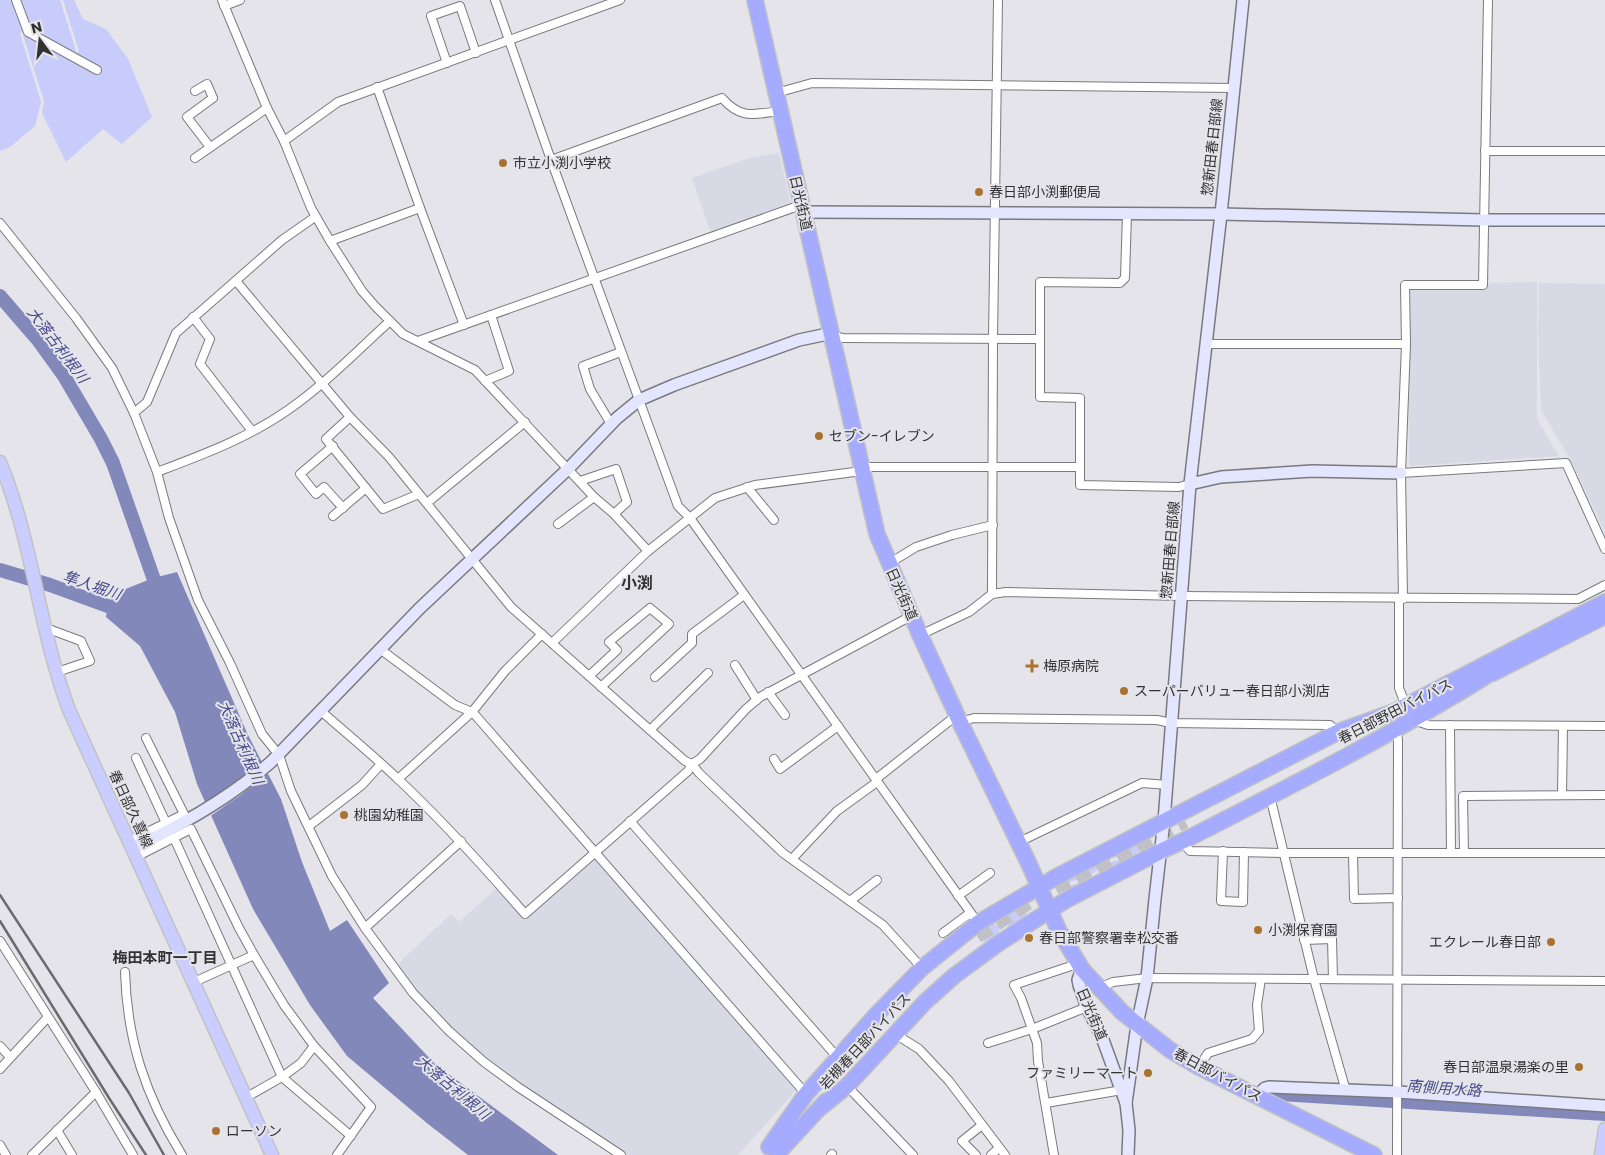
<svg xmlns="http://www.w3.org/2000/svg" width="1605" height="1155" viewBox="0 0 1605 1155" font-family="Poppins,'Noto Sans JP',sans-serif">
<rect width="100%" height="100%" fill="#e4e4ea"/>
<g fill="#d7d9e5">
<path d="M779 153 791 205 711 233 692 178 749 158Z"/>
<path d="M1537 282V419L1559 456 1411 466 1409 463V289L1482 288 1491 283Z"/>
<path d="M1539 283 1605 284V532L1570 459 1541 410 1538 330Z"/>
<path d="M597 857 797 1089 738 1155H628L575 1122 503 1072 454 1033 398 969 400 962 451 914 459 922 497 888 525 920Z"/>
</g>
<g fill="#c7ccfa">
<path d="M0 0H60L76 51 69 56 25 28 20 34 41 102 35 126 10 147 0 151Z"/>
<path d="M63 0H74L83 19 106 29 128 59 152 117 122 144 103 129 66 162 42 113 44 101 23 35 26 32 68 60 79 51Z"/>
<path d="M1143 838 1139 851 1134 855 1111 858 1090 876 1062 884 1060 879Z"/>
<path d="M1132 859 1067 894 1065 889 1066 887 1084 881 1096 876 1113 861Z"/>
<path d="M1022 903 1028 918 1009 930 1007 922 1002 915Z"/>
<path d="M992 923 998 926C1003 935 994 940 988 946L977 931Z"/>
</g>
<path fill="#8388ba" d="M177 572 248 735 281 799 302 862 330 931 347 920 389 983 373 998 435 1064 558 1155H468L428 1124 347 1056 310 1005 253 909 197 784 175 712 140 646 106 617 108 606 113 594 153 578Z"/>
<path fill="#e4e4ea" d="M263 760 270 772 242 794 209 817 203 805 248 773Z"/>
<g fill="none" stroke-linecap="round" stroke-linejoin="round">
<g stroke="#8388ba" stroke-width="14">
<path d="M0 296 38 340 64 376 101 439 113 463 159 594"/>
<path d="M0 570 50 585 124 612"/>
<path d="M1280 1094 1605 1114"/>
</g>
<path stroke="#c0c0c6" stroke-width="15" stroke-dasharray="15 8" stroke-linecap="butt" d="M977 936 1041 894 1185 821"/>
<g stroke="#797a7f" stroke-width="10">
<g id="street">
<path d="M16 0 28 32 97 70"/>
<path d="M222 0 267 108 284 141 311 208 330 241 362 291 375 306 403 334 475 370 594 497 614 514 648 551"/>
<path d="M495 0 551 160 678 506 690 518 978 923"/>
<path d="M224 6 240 0"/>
<path d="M447 63 431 16 460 6 476 53"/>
<path d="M377 87 420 208 464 325"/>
<path d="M195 91 207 84 213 98 187 117 210 147"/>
<path d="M776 93 812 83 1233 88"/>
<path d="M284 141 338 102 620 0"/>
<path d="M1485 151H1605"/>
<path d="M195 158 267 108"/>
<path d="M551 160 722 98C741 120 755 114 780 111"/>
<path d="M1127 214 1125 278 1120 283 1040 282V397L1080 398V485L1179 487 1190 484"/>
<path d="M0 223 76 318 112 368 134 413 157 472 169 518 198 600 230 663 262 734 279 755 291 791 332 876 365 928 413 993 449 1031 484 1062 518 1087 621 1155"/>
<path d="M330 241 420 208"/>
<path d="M236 281 350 417 389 457 511 607 685 761 692 764 699 773 783 853 883 925 922 968"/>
<path d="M193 317 210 339 200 364 252 431"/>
<path d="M832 335 843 338 1040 339"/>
<path d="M418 341 801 205"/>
<path d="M1206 344H1406"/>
<path d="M485 381 509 371 491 315"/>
<path d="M134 413 147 402 176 333 282 240 315 217"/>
<path d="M350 417 326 439 383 509 419 494"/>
<path d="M611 424 590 389 583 366 621 352"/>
<path d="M333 446 300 474 316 494 324 487 343 508"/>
<path d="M861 467H1080"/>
<path d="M157 472C202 455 248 438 288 410 325 384 357 351 390 321"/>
<path d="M1401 473 1566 463 1605 549"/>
<path d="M580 481 616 469 627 502 614 514"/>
<path d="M747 487 774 520"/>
<path d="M427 503 525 422"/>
<path d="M333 516 366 488"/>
<path d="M558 524 594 497"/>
<path d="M888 564 916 547 952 535 993 525"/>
<path d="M992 594 993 338 998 0"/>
<path d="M1399 599V688L1406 706"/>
<path d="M1403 599 1401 473 1406 344 1405 285H1483L1488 0"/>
<path d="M46 628 81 641 90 661 57 672"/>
<path d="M920 635 969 612 992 594 1006 592 1181 596 1578 599 1605 585"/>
<path d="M552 643 648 551 715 498 755 485 862 471"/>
<path d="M380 649 455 705 472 712 476 716 806 1094"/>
<path d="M735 665 757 700"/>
<path d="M589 676 617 650 609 642 650 608 669 624 601 687"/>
<path d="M655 677 692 643V634L744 595"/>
<path d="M768 692 785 715"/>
<path d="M321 711C347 734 374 756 399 780 444 822 485 868 525 914L688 771 692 764 700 759 746 709 760 697 911 616"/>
<path d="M1413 720 1428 725 1605 726"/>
<path d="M960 722 974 718 1157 720 1171 723 1330 725 1338 732"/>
<path d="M1450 725 1451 853"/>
<path d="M650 730 708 673"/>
<path d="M1395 730 1398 739 1397 1155"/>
<path d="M136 758 166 823"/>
<path d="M774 759 780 769 838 726"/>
<path d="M398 779 472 712 505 671 542 634"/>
<path d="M876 779 957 715"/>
<path d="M1562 795 1563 726"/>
<path d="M1270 796 1314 979 1346 1091"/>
<path d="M630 821 838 1058"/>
<path d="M309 826 362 785 381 764"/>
<path d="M174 838 282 1077 351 1136"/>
<path d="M129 841 184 814 146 738"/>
<path d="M1181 841 1190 851 1283 853H1605"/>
<path d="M1019 842 1142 783 1167 785"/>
<path d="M1223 851 1221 901 1243 902 1244 852"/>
<path d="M1353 853 1354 899 1398 898"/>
<path d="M1464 853 1463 796 1605 795"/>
<path d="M136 857 191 829 239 928 254 955"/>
<path d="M792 859 837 811 877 782"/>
<path d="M958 896 990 873"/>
<path d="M850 901 877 880"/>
<path d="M365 928 461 841"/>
<path d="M943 933 970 913"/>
<path d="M1304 940 1332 939 1333 979"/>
<path d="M0 941 96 1092 133 1155"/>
<path d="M125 972C127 1041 146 1097 182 1155"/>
<path d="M194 982 254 955 284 1005 314 1046 301 1063 282 1077 245 1098"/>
<path d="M1099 988 1113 982 1147 978 1605 981"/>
<path d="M895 1034 919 1049 949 1081 1005 1155"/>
<path d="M988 1043 1032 1029 1087 1007"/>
<path d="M0 1046 10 1057"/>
<path d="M314 1046 371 1107 337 1155"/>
<path d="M1199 1067 1208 1053 1252 1039 1259 1031 1257 1005 1261 979"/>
<path d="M0 1069 47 1018"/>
<path d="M847 1086 913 1155"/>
<path d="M1046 1103 1122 1090"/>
<path d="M57 1130 72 1155"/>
<path d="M0 1145 6 1155"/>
<path d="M32 1155 96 1092"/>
<path d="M831 1155 832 1154"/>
<path d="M976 1155 962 1141 982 1125"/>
<path d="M991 1155 999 1148"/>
<path d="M1054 1155 1038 1061 1037 1043 1021 998 1014 985 1071 966 1077 961"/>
</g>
</g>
<g stroke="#797a7f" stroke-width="14">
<g id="secondary">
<path d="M803 212 1221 214 1484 220H1605"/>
<path d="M1190 484 1221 477 1312 471 1401 473"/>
<path d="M132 848C183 825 229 798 271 762L420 608 569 468 617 418 639 400 674 385 799 340 823 335H832"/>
<path d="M1082 969 1078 980 1079 985 1087 1007 1103 1040 1126 1103 1129 1130 1128 1155"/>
<path d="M1257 1096 1265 1088 1269 1087 1398 1092 1605 1106"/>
<path d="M1126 1103 1137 1025 1147 978 1155 899 1164 821 1190 484 1221 214 1243 0"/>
</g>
</g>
<g stroke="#c2c2c2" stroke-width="15">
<g id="primary">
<path d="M0 462C33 542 39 630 69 710L272 1155"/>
<path d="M1601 1155 1605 1129"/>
</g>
</g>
<g stroke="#c2c2c2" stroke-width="18">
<g id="highway">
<path d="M755 0 877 534 920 635 960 722 1029 864 1059 931 1082 969 1092 980 1122 1012 1170 1050 1199 1067 1374 1155"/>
<path d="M1493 673 1605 616"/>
<path d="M1390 714 1605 602"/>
<path d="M820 1108 847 1086 925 1002 954 976 996 945 1066 900 1161 851 1185 840C1289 787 1392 735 1491 673"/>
<path d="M769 1147 806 1094 876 1015 922 968 978 923 1056 877 1338 732 1399 710"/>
<path d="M776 1155 826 1101"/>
</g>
</g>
<use href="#street" stroke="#fff" stroke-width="8"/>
<use href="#secondary" stroke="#e4e6ff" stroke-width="11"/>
<use href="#primary" stroke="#c9cdff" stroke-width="12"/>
<use href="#highway" stroke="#a5acff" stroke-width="15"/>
<g stroke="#6b6b6e" stroke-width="2.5">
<path d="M0 895 129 1093 164 1155"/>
<path d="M0 921 109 1098 146 1155"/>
</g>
</g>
<g fill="#a9732e" stroke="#e4e4ea" stroke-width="2">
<circle cx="503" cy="163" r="5"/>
<circle cx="979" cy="192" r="5"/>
<circle cx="819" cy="436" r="5"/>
<path d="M1029.5 658.5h5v5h5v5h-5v5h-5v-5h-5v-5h5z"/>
<circle cx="1124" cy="691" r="5"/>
<circle cx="344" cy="815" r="5"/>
<circle cx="1258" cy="930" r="5"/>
<circle cx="1029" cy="938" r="5"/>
<circle cx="1551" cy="942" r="5"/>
<circle cx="1579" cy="1067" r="5"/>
<circle cx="1148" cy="1073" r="5"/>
<circle cx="216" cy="1131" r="5"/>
</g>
<g text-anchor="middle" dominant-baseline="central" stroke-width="4" stroke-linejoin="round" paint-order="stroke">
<g font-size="14" fill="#323234" stroke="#e4e4ea">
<text transform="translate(1212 147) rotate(-84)">惣新田春日部線</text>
<text transform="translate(801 203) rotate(77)">日光街道</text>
<text transform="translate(1170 550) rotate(-85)">惣新田春日部線</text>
<text transform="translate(902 594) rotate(66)">日光街道</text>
<text transform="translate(1395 711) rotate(-27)">春日部野田バイパス</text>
<text transform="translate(131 809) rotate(65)">春日部久喜線</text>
<text transform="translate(1092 1014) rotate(67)">日光街道</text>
<text transform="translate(865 1041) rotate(-47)">岩槻春日部バイパス</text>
<text transform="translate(1218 1075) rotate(28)">春日部バイパス</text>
</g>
<g font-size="14" fill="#323234" stroke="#e4e4ea" text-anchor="start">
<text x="513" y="163">市立小渕小学校</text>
<text x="989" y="192">春日部小渕郵便局</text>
<text x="829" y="436">セブン-イレブン</text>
<text x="1043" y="666">梅原病院</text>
<text x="1134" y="691">スーパーバリュー春日部小渕店</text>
<text x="354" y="815">桃園幼稚園</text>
<text x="1268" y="930">小渕保育園</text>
<text x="1039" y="938">春日部警察署幸松交番</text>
<text x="1541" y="942" text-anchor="end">エクレール春日部</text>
<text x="1569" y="1067" text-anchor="end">春日部温泉湯楽の里</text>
<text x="1138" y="1073" text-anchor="end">ファミリーマート</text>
<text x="226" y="1131">ローソン</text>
</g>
<g font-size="15" font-style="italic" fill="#484b8c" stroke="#e4e4ea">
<text transform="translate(58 345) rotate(53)">大落古利根川</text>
<text transform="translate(92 585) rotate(19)">隼人堀川</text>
<text transform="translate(241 742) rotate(66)">大落古利根川</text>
<text transform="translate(453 1087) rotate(40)">大落古利根川</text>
<text transform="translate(1444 1088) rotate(4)">南側用水路</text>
</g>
<g font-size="15" font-weight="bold" fill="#323234" stroke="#e4e4ea">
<text x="165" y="957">梅田本町一丁目</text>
</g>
<g font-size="16" font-weight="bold" fill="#323234" stroke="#e4e4ea">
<text x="637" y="583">小渕</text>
</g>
</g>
<g transform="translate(40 40) rotate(345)" stroke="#e4e4ea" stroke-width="4" paint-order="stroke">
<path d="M0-4L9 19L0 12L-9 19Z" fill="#323234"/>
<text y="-8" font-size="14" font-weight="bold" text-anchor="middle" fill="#323234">N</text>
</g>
</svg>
